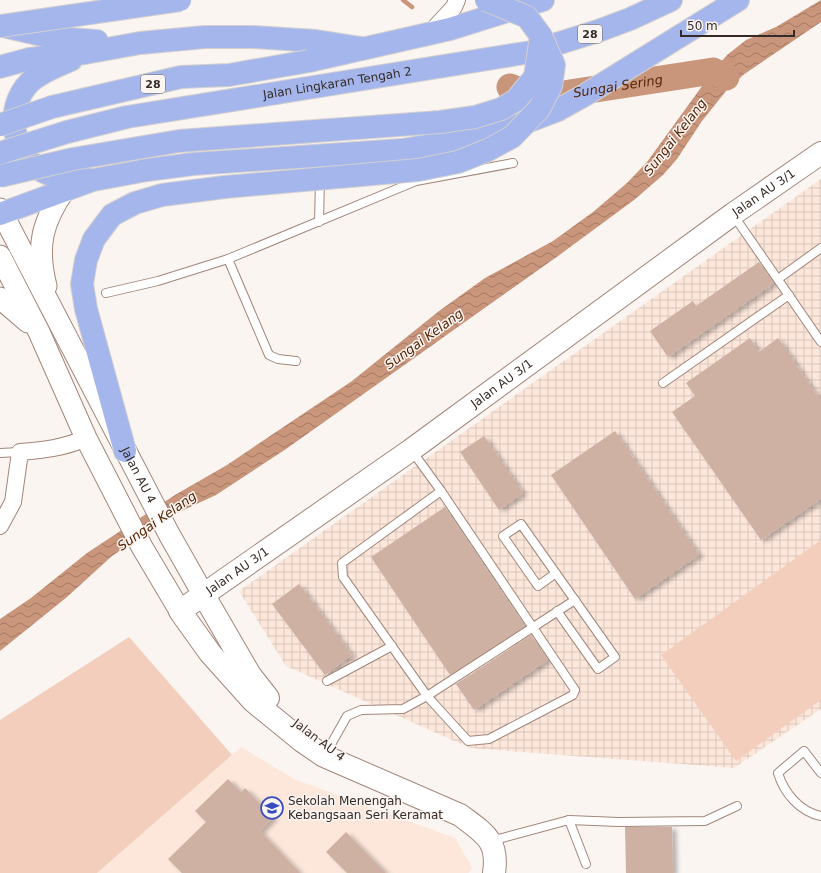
<svg xmlns="http://www.w3.org/2000/svg" width="821" height="873" viewBox="0 0 821 873" font-family="'DejaVu Sans',sans-serif">
<defs>
<pattern id="industrial-grid" width="8" height="8" patternUnits="userSpaceOnUse"><rect width="8" height="8" fill="#fde7db"/><path d="M0 4h8M4 0v8" fill="none" stroke="#d9c6bc"/></pattern>
<pattern id="water-waves" width="16" height="10" patternUnits="userSpaceOnUse"><rect width="16" height="10" fill="#c9957b"/><path d="M0 5q4-4 8 0t8 0" fill="none" stroke="#a47a65"/></pattern>
<filter id="shadow"><feDropShadow dx="4.5" dy="2.5" stdDeviation="2" flood-color="#0004"/></filter>
</defs>
<rect width="100%" height="100%" fill="#fbf5f2"/>
<path fill="#fde7db" d="M241 747 294 779 455 838 473 869 468 873H97Z"/>
<path fill="url(#industrial-grid)" d="M821 179V709L734 768 470 748 286 666 239 591Z"/>
<g fill="#f3cebc">
<path d="M821 540V700L736 761 661 655Z"/>
<path d="M129 637 232 755 97 873H0V720Z"/>
</g>
<path fill="url(#water-waves)" d="M821 0V22L743 75 726 91 702 121 677 159 663 175 634 200 558 256 286 449 216 495 177 513 112 556 67 597 0 651V619L31 598 87 553 175 495 227 465 352 381 439 311 485 278 553 241 593 212 627 183 647 162 713 71 727 55 746 40 776 27Z"/>
<g fill="none" stroke-linecap="round" stroke-linejoin="round">
<path stroke="#c9957b" stroke-width="4.5" d="M403 0 412 7"/>
<path stroke="#c9957b" stroke-width="27" id="s1" d="M510 87 537 98 713 71 726 77"/>
</g>
<g fill="#ceb1a3" filter="url(#shadow)">
<path d="M759 262 774 283 668 357 650 331 693 301 696 306Z"/>
<path d="M750 338 759 352 778 338 821 401V499L761 540 672 412 695 396 686 383Z"/>
<path d="M615 431 699 555 635 599 551 475Z"/>
<path d="M484 436 523 493 499 510 460 452Z"/>
<path d="M445 507 525 626 450 675 371 557Z"/>
<path d="M299 584 352 655 325 675 272 604Z"/>
<path d="M531 635 548 660 474 710 456 684Z"/>
<path d="M228 779 241 792 245 788 273 817 260 831 300 873H182L168 859 206 822 195 811Z"/>
<path d="M625 827H672L673 873H626Z"/>
<path d="M346 832 386 873H347L326 852Z"/>
</g>
<g fill="none" stroke-linecap="round" stroke-linejoin="round">
<g stroke="#a28679" stroke-width="10">
<g id="service">
<path d="M734 216 821 342"/>
<path d="M319 222 320 179"/>
<path d="M228 259 269 355 278 359 296 361"/>
<path d="M778 279 821 248"/>
<path d="M106 293 158 281 228 259 416 181 513 163"/>
<path d="M663 383 789 295"/>
<path d="M0 453 20 452"/>
<path d="M441 491 342 563 343 577 427 696 575 600"/>
<path d="M556 573 538 586 503 536 521 524 615 657 598 669 557 611"/>
<path d="M327 681 392 646"/>
<path d="M325 755 347 716 361 710 403 709 427 696 468 741 489 739 573 695 575 690 441 491 412 451"/>
<path d="M821 773 804 751 778 773C784 793 800 812 821 816"/>
<path d="M569 820 586 864"/>
<path d="M491 841 569 820 619 822 705 821 737 806"/>
</g>
</g>
<g stroke="#a28679" stroke-width="18">
<g id="minor">
<path d="M431 32 454 7 457 0"/>
<path d="M0 526 13 502 20 452C44 450 64 448 86 438"/>
</g>
</g>
<g stroke="#a28679" stroke-width="23">
<g id="tertiary">
<path id="s2" d="M0 209 169 534 203 594"/>
<path d="M0 256 39 332 86 438 142 547 180 611"/>
<path d="M46 286C36 246 42 222 65 189"/>
<path d="M0 298 28 322"/>
</g>
</g>
<g stroke="#a28679" stroke-width="24">
<g id="secondary">
<path d="M203 594 250 675 268 698"/>
<path id="s3" d="M494 873C499 840 484 833 460 815L324 756 302 741 253 701 210 653 180 611 411 450 733 214 821 153"/>
</g>
</g>
<g stroke="#d3d0cf" stroke-width="24">
<g id="trunk">
<path d="M3 26 55 38 97 41"/>
<path d="M71 60C57 66 40 72 29 83 4 109 12 156 44 172 56 178 73 178 86 179"/>
<path d="M309 61 450 29 543 0"/>
<path d="M0 67 29 59 85 53 140 43 205 37H253L316 41 361 48"/>
<path id="s4" d="M67 132 127 117 531 52 598 31 630 19 671 0"/>
<path d="M0 214 93 180 147 170 193 164 402 150 493 135 558 110 585 95 738 0"/>
<path d="M86 260 82 284 86 309 125 451"/>
</g>
</g>
<use href="#service" stroke="#fff" stroke-width="8"/>
<use href="#minor" stroke="#fff" stroke-width="16"/>
<use href="#tertiary" stroke="#fff" stroke-width="21"/>
<use href="#secondary" stroke="#fff" stroke-width="22"/>
<use href="#trunk" stroke="#a4b6ec" stroke-width="22"/>
<g stroke="#d3d0cf" stroke-width="24" stroke-linecap="butt">
<g id="trunk-bridge">
<path d="M0 26 180 0"/>
<path d="M0 125 52 107 181 77 229 75 309 61"/>
<path d="M0 153 67 132"/>
<path d="M0 176 73 159 179 141 440 122 475 117 501 109 516 100 535 77 541 36"/>
<path d="M86 260 94 239 112 215 135 203 162 195 225 187 418 170 458 162 488 150 512 137 539 109 551 86 554 65 541 36 527 17 486 0"/>
</g>
</g>
<use href="#trunk-bridge" stroke="#a4b6ec" stroke-width="22"/>
</g>
<defs>
<g id="school-ring" transform="scale(1.15)"><circle r="9.5" fill="#fbf5f2" stroke="#374cbf" stroke-width="1.5"/><path d="M0-5L7-2L0 1L-7-2ZM-4 1L0 2.5L4 1V4Q0 6-4 4Z" fill="#374cbf"/></g>
</defs>
<g fill-rule="evenodd">
<use href="#school-ring" x="272" y="808"/>
</g>
<g text-anchor="middle" dominant-baseline="central" stroke-width="3" stroke-linejoin="round" paint-order="stroke">
<g fill="#fbf5f2" stroke="#706762" stroke-width="1">
<rect x="578" y="25" width="24" height="18" rx="3"/>
<rect x="141" y="75" width="24" height="18" rx="3"/>
</g>
<g font-size="11" font-weight="bold" fill="#352a25">
<text x="590" y="34">28</text>
<text x="153" y="84">28</text>
</g>
<g font-size="12" fill="#352a25" stroke="#fbf5f2">
<text stroke="none"><textPath href="#s4" startOffset="275">Jalan Lingkaran Tengah 2</textPath></text>
<text stroke="none"><textPath href="#s3" startOffset="1145">Jalan AU 3/1</textPath></text>
<text stroke="none"><textPath href="#s3" startOffset="821">Jalan AU 3/1</textPath></text>
<text stroke="none"><textPath href="#s2" startOffset="300">Jalan AU 4</textPath></text>
<text stroke="none"><textPath href="#s3" startOffset="497">Jalan AU 3/1</textPath></text>
<text transform="translate(319 740) rotate(37)">Jalan AU 4</text>
</g>
<g font-size="12" fill="#352a25" stroke="#fbf5f2" text-anchor="start">
<text x="288" y="801">Sekolah Menengah<tspan x="288" dy="14">Kebangsaan Seri Keramat</tspan></text>
</g>
<g font-size="13" font-style="italic" fill="#552506" stroke="#fbf5f2">
<text stroke="none"><textPath href="#s1" startOffset="111">Sungai Sering</textPath></text>
<text transform="translate(675 137) rotate(-52)">Sungai Kelang</text>
<text transform="translate(424 339) rotate(-36)">Sungai Kelang</text>
<text transform="translate(157 521) rotate(-35)">Sungai Kelang</text>
</g>
</g>
<path d="M681 30v6h113v-6" fill="none" stroke="#352a25" stroke-width="2"/>
<text x="687" y="30" font-size="12" fill="#352a25" stroke="#fbf5f2" stroke-width="3" paint-order="stroke">50 m</text>
</svg>
